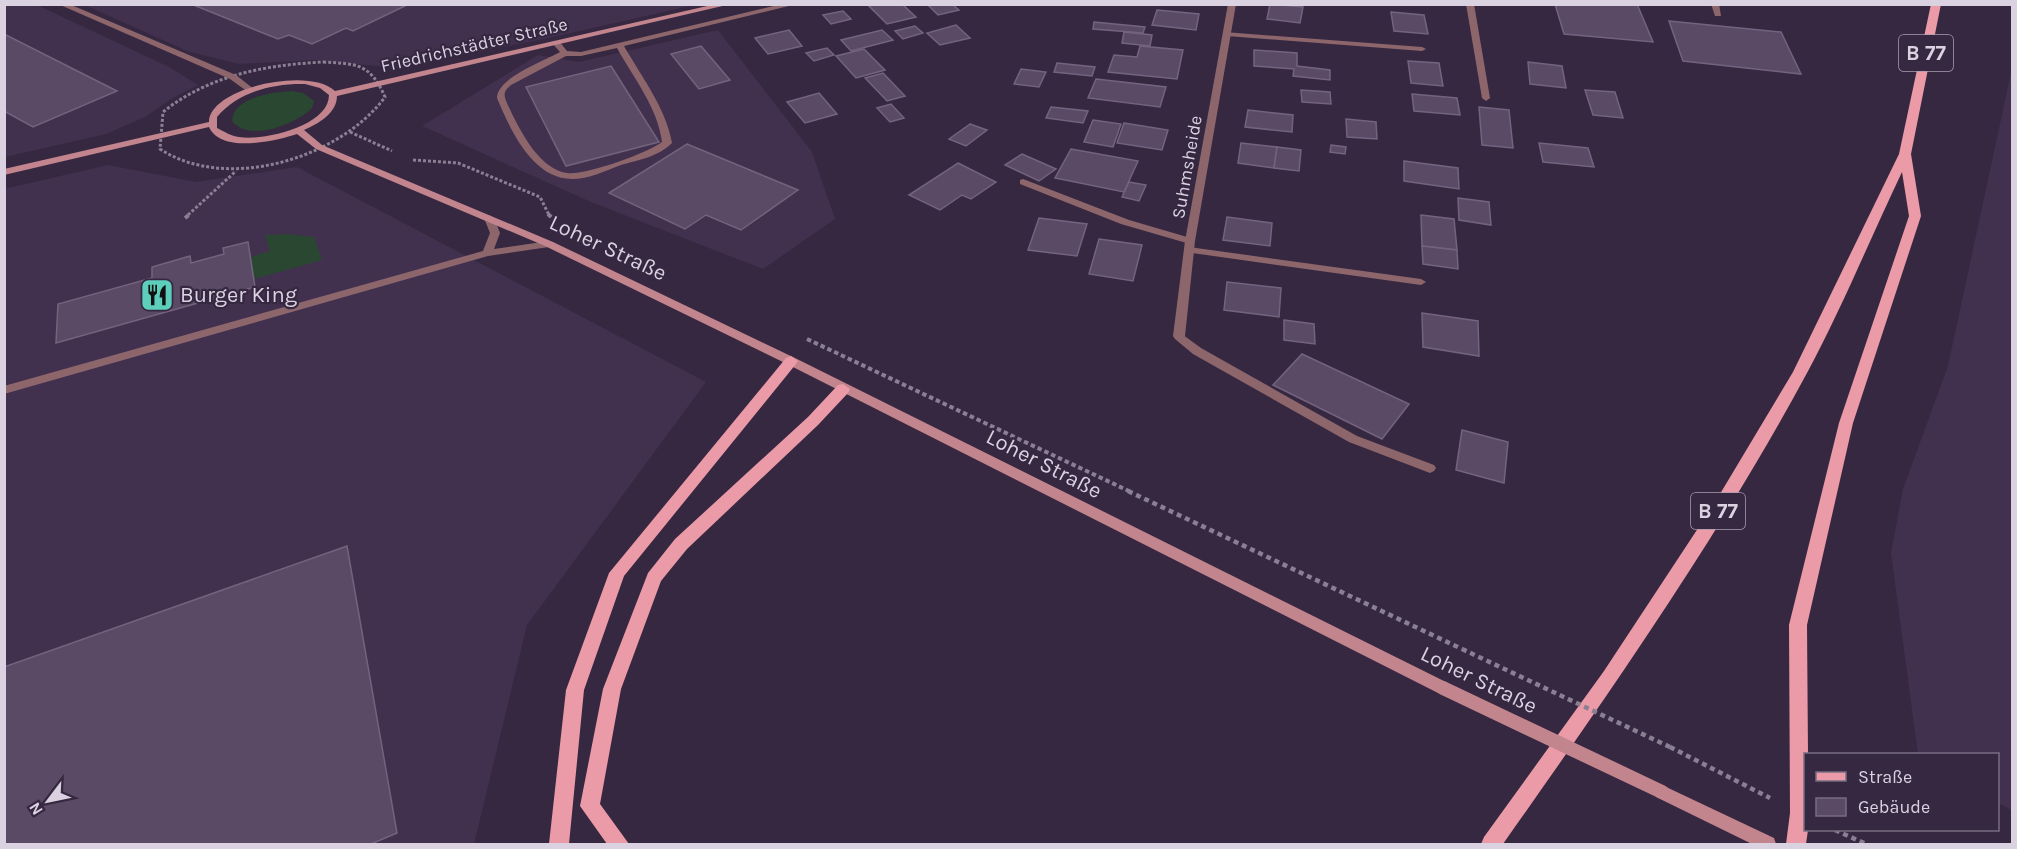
<svg xmlns="http://www.w3.org/2000/svg" width="2017" height="849" viewBox="0 0 2017 849" font-family="Karla,sans-serif">
<rect width="100%" height="100%" fill="#372841"/>
<g fill="#42304f">
<path d="M4 5H37L169 67 198 85 171 99 145 117 106 134 5 157Z"/>
<path d="M85 5 86 4 694 5 553 37 398 68 315 60 239 64 187 51Z"/>
<path d="M718 30 812 152 835 219 763 269 591 202 422 126 538 55 579 62Z"/>
<path d="M2012 68V810L1998 803V754H1918L1891 553 1903 489 1948 366Z"/>
<path d="M108 165 196 182 297 167 706 382 527 625 474 844H5L4 189Z"/>
</g>
<g fill="#2a4732">
<path d="M292 91 303 93 314 101 312 108C296 124 249 143 232 121 233 97 274 92 292 91Z"/>
<path d="M288 234 314 237 322 260 254 279 250 257 270 251 265 235Z"/>
</g>
<g fill="#5a4a65" stroke="#73637f" stroke-width="1.5">
<path d="M191 4H409L353 31 346 28 312 44 289 35 278 39Z"/>
<path d="M876 4H902L916 17 887 24 869 6Z"/>
<path d="M927 4H952L959 10 938 15Z"/>
<path d="M1270 4 1303 7 1300 23 1267 19Z"/>
<path d="M1555 4H1637L1653 42 1564 34Z"/>
<path d="M1157 10 1199 14 1196 30 1152 25Z"/>
<path d="M843 11 851 19 831 24 823 15Z"/>
<path d="M1391 12 1424 15 1428 34 1394 31Z"/>
<path d="M1669 21 1781 32 1801 74 1683 61Z"/>
<path d="M1094 22 1145 27 1143 33 1093 29Z"/>
<path d="M956 25 970 38 940 45 927 33Z"/>
<path d="M915 26 923 33 903 39 895 31Z"/>
<path d="M789 30 802 46 768 54 755 38Z"/>
<path d="M882 30 893 40 851 51 841 40Z"/>
<path d="M1124 32 1152 35 1150 46 1122 43Z"/>
<path d="M4 34 117 91 33 127 4 111Z"/>
<path d="M701 46 730 80 699 89 671 54Z"/>
<path d="M1140 46 1183 50 1177 79 1108 72 1114 55 1137 57Z"/>
<path d="M827 48 834 55 814 61 806 53Z"/>
<path d="M864 49 885 70 856 78 836 56Z"/>
<path d="M1254 50 1297 53V66L1330 70V80L1293 76 1294 69 1254 66Z"/>
<path d="M1408 61 1439 63 1443 86 1411 83Z"/>
<path d="M1528 62 1562 66 1566 88 1530 84Z"/>
<path d="M1057 63 1095 67 1092 76 1054 72Z"/>
<path d="M611 66 659 142 566 166 526 87Z"/>
<path d="M1021 69 1046 72 1039 87 1014 84Z"/>
<path d="M883 73 905 96 887 101 865 78Z"/>
<path d="M1096 79 1166 87 1160 107 1088 98Z"/>
<path d="M1301 90 1330 92 1331 104 1302 102Z"/>
<path d="M1585 90 1615 92 1623 118 1593 115Z"/>
<path d="M819 93 837 114 805 123 787 102Z"/>
<path d="M1412 94 1457 98 1460 115 1414 111Z"/>
<path d="M891 104 904 118 890 122 877 108Z"/>
<path d="M1051 107 1088 111 1083 123 1046 118Z"/>
<path d="M1479 107 1509 110 1513 148 1482 145Z"/>
<path d="M1248 110 1293 115 1292 132 1245 127Z"/>
<path d="M1346 119 1376 122 1377 139 1347 137Z"/>
<path d="M1093 120 1121 124 1113 147 1084 142Z"/>
<path d="M1124 123 1168 130 1162 150 1117 143Z"/>
<path d="M970 124 987 130 966 146 949 139Z"/>
<path d="M1241 143 1277 147 1274 168 1238 163Z"/>
<path d="M1539 143 1588 148 1594 167 1543 162Z"/>
<path d="M687 144 798 190 741 230 706 215 685 229 609 193Z"/>
<path d="M1331 145 1346 147 1345 154 1330 152Z"/>
<path d="M1277 147 1301 150 1299 171 1274 168Z"/>
<path d="M1071 149 1138 161 1124 192 1055 178Z"/>
<path d="M1022 154 1056 169 1039 181 1005 165Z"/>
<path d="M1404 161 1458 168 1459 189 1404 181Z"/>
<path d="M958 163 996 182 971 199 962 195 940 210 909 195Z"/>
<path d="M1129 182 1146 185 1139 201 1122 197Z"/>
<path d="M1458 198 1489 202 1491 225 1459 220Z"/>
<path d="M1421 215 1454 219 1457 250 1422 246Z"/>
<path d="M1227 217 1272 223 1270 246 1223 240Z"/>
<path d="M1039 218 1087 224 1077 256 1028 250Z"/>
<path d="M1099 239 1142 245 1133 281 1089 274Z"/>
<path d="M248 242 255 287 56 343 58 304 152 278V267L190 256 191 263 224 254 223 248Z"/>
<path d="M1422 246 1457 250 1458 269 1423 264Z"/>
<path d="M1227 282 1281 288 1279 317 1224 310Z"/>
<path d="M1422 313 1478 321 1479 356 1423 347Z"/>
<path d="M1284 320 1314 324 1315 344 1284 340Z"/>
<path d="M1302 354 1409 404 1382 439 1273 385Z"/>
<path d="M1462 430 1508 442 1504 483 1456 470Z"/>
<path d="M347 546 397 833 371 844H4V667Z"/>
</g>
<g fill="none" stroke-linecap="round" stroke-linejoin="round">
<g stroke="#8b7f93" stroke-width="3" stroke-dasharray="3 2" stroke-linecap="butt">
<path d="M323 62C357 64 370 63 385 97 340 158 227 193 160 149L163 112C209 75 266 65 323 62Z"/>
<path d="M350 132 392 151"/>
<path d="M413 160 458 163 540 197 549 215"/>
<path d="M188 215 236 171"/>
</g>
<g stroke="#8b7f93" stroke-width="4" stroke-dasharray="4.5 3" stroke-linecap="butt">
<path d="M548 214 553 219"/>
<path d="M185 218 190 214"/>
<path d="M807 339 1131 492"/>
</g>
<g stroke="#8b7f93" stroke-width="4.5" stroke-dasharray="5 4" stroke-linecap="butt">
<path d="M1128 491 1462 649"/>
<path d="M1670 747 1770 798"/>
<path d="M1835 830 1866 844"/>
</g>
<g fill="#8d666c" fill-rule="evenodd">
<path d="M782 4H797L624 46C641 76 666 108 672 143 658 157 638 160 621 165 605 171 589 179 572 179 532 179 510 129 497 98 497 78 544 61 560 52L552 43 553 41H559L567 51 581 52ZM617 48C633 77 658 108 662 142 648 153 584 176 567 173 540 169 523 135 512 114 510 108 503 98 505 92 506 89 509 87 511 85L566 56H581Z"/>
<path d="M1711 4H1719L1721 16H1715Z"/>
<path d="M1224 32 1422 47 1426 49 1422 51 1227 36 1223 34Z"/>
<path d="M1023 179 1129 220 1194 239 1195 241 1190 244 1121 224 1020 184V180Z"/>
<path d="M489 215 494 218 500 233 494 249 549 241 554 244 549 247 488 256 4 394V386L483 251 490 233 484 218Z"/>
<path d="M1189 247 1421 279 1426 282 1421 285 1185 252 1184 250Z"/>
<path d="M1179 332 1201 348 1357 436 1434 465 1436 468 1434 471 1430 473 1349 442 1193 354 1175 339 1173 336Z"/>
</g>
<g fill="#8d666c" fill-rule="evenodd">
<path d="M58 4H69L236 75 255 90 248 92 230 79Z"/>
<path d="M1228 4H1236L1195 241 1185 336 1179 340 1173 336 1185 241Z"/>
<path d="M1466 4H1474L1490 98 1486 101 1482 98Z"/>
</g>
<g fill="#c2848d" fill-rule="evenodd">
<path d="M716 4H731L337 96C337 113 318 124 304 130L322 145 553 242 795 358 1448 683 1450 688 1448 693 1443 694 1438 693 787 364 545 246 316 149 297 134C276 141 221 154 209 127L4 175V169L209 122C209 88 309 66 335 91ZM305 84 320 88 329 95C329 126 264 141 239 137 231 136 225 132 217 128V117C238 92 273 83 305 84Z"/>
<path d="M1662 785 1774 838 1776 844H1752L1656 797 1654 792 1656 787Z"/>
</g>
<g fill="#eb9aa7" fill-rule="evenodd">
<path d="M1931 4H1941L1911 154 1921 216 1853 423 1807 625 1808 754H1806V830H1808L1806 844H1786L1790 813 1789 625 1839 423 1909 216 1902 172C1870 239 1842 308 1807 373 1718 538 1610 692 1503 844H1481L1484 837 1604 671 1714 504 1793 372 1899 154Z"/>
<path d="M791 356 798 361 796 364 624 576 584 690 569 844H549L566 690 609 573 786 358Z"/>
<path d="M843 384 850 389 848 393 818 425 687 549 661 581 621 689 600 804 629 844H607L580 806 603 689 648 573 675 539 808 417 838 385Z"/>
</g>
<path stroke="#8b7f93" stroke-width="4.5" stroke-dasharray="5 4" stroke-linecap="butt" d="M1462 649 1670 747"/>
<path stroke="#c2848d" stroke-width="14" d="M1443 688 1662 792"/>
</g>
<defs>
<g id="restaurant-square" transform="scale(1.725)"><rect x="-9" y="-9" width="18" height="18" rx="4" fill="#5ccebb" stroke="#372841"/><path d="M-5-6h1v4h1v-4h1v4h1v-4h1v5L-1.5 .5V6h-2V.5L-5-1ZM5-6V6H3V1.5H1.5Q1.5-4 5-6Z" fill="#111"/></g>
</defs>
<g fill-rule="evenodd">
<use href="#restaurant-square" x="157" y="295"/>
</g>
<g text-anchor="middle" dominant-baseline="central" stroke-width="4.5" stroke-linejoin="round" paint-order="stroke">
<g font-size="18" fill="#dad1e1" stroke="#372841">
<text transform="translate(474 45) rotate(-13)">Friedrichstädter Straße</text>
<text transform="translate(1187 167) rotate(-80)">Suhmsheide</text>
</g>
<g fill="#372841" stroke="#a99eb1" stroke-width="1.5">
<rect x="1899" y="35" width="54" height="36" rx="4.5"/>
<rect x="1691" y="493" width="54" height="36" rx="4.5"/>
</g>
<g font-size="21" font-weight="bold" fill="#dad1e1">
<text x="1926" y="53">B 77</text>
<text x="1718" y="511">B 77</text>
</g>
<g font-size="22" fill="#dad1e1" stroke="#372841">
<text transform="translate(608 248) rotate(25)">Loher Straße</text>
<text transform="translate(1044 464) rotate(27)">Loher Straße</text>
<text transform="translate(1479 680) rotate(26)">Loher Straße</text>
</g>
<g font-size="22" fill="#dad1e1" stroke="#372841" text-anchor="start">
<text x="180" y="295">Burger King</text>
</g>
</g>
<rect width="2017" height="849" fill="none" stroke="#dad1e1" stroke-width="12"/>
<rect x="1804" y="753" width="195" height="78" fill="#372841" stroke="#786c81" stroke-width="1.5"/>
<rect x="1816" y="772" width="30" height="9" fill="#eb9aa7" stroke="#786c81" stroke-width="1.5"/>
<text x="1858" y="783" font-size="18" fill="#dad1e1">Straße</text>
<rect x="1816" y="798" width="30" height="18" fill="#5a4a65" stroke="#786c81" stroke-width="1.5"/>
<text x="1858" y="813" font-size="18" fill="#dad1e1">Gebäude</text>
<g transform="translate(48 801) rotate(238)" stroke="#372841" stroke-width="4.5" paint-order="stroke">
<path d="M0-4.5L10 22L0 15L-10 22Z" fill="#dad1e1"/>
<text y="-9" font-size="16" font-weight="bold" text-anchor="middle" fill="#dad1e1">N</text>
</g>
</svg>
